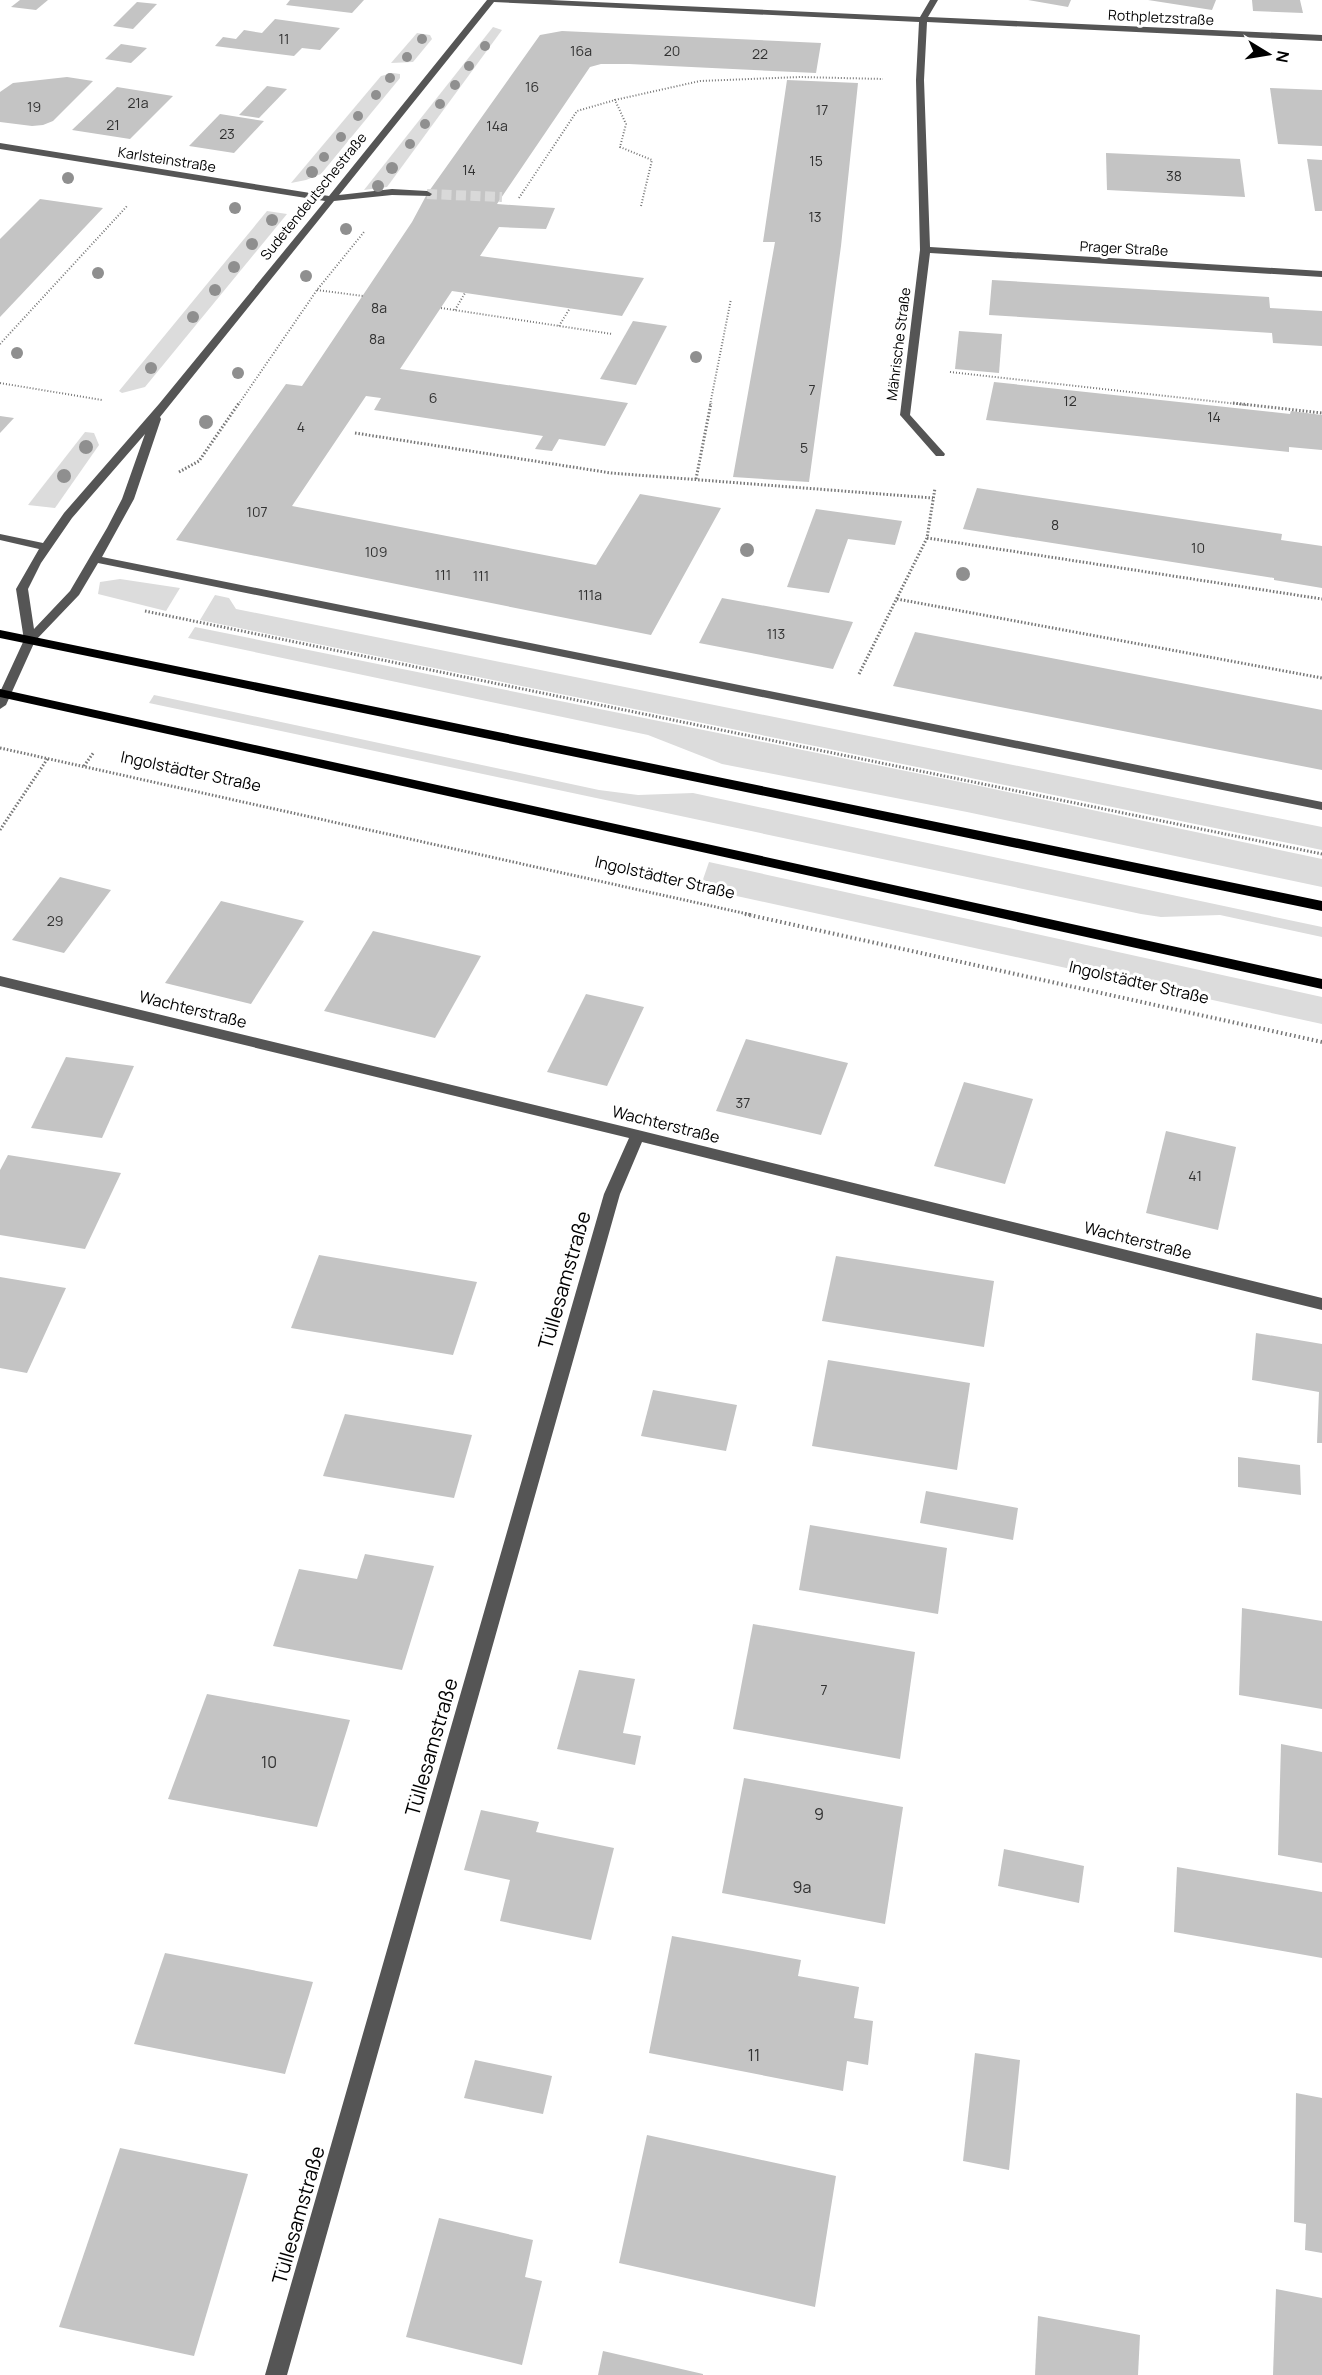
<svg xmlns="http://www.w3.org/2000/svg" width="1322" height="2375" viewBox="0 0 1322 2375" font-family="Manrope,sans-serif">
<rect width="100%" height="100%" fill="#fff"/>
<g fill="#dcdcdc">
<path d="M493 27 502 30 387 187 364 190Z"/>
<path d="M417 33 430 35 432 39 413 62 391 63Z"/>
<path d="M393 73 400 74V78L321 174 306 180 291 183 381 76Z"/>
<path d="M267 211 287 214 145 387 122 393 119 391Z"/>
<path d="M85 432 94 433 99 445 55 508 28 505Z"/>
<path d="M120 579 180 588 166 611 98 594 100 582Z"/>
<path d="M215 595 229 598 236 609 1322 827V850L200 620Z"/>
<path d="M195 627 975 785 1322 859V887L967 812 722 764 648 735 188 638Z"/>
<path d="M154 695 599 790 638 795 693 793 1322 927V937L1220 915 1161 917 1141 914 149 703Z"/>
<path d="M709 862 1322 997V1024L700 888Z"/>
</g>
<g fill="#c4c4c4">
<path d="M20 0H48L36 10 11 7Z"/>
<path d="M290 0H364L352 13 286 5Z"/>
<path d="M1028 0H1071L1068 7Z"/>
<path d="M1148 0H1216L1212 10Z"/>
<path d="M1252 0H1300L1303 13 1253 11Z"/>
<path d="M137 2 157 4 133 29 113 26Z"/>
<path d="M275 19 340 28 320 50 302 48 294 56 215 46 223 37 236 39 244 30 262 33Z"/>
<path d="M562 31 821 43 816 73 629 64H601L590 67 497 204 555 208 546 229 499 227 480 256 644 278 622 316 452 291 400 369 628 403 605 446 559 439 552 451 535 449 543 436 374 410 381 398 366 396 292 506 596 565 640 494 721 508 651 635 176 540 286 384 302 386 412 222 427 194 540 35Z"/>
<path d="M121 44 147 48 131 63 105 59Z"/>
<path d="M67 77 93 81 53 121 43 125 32 126 0 122V92L13 83Z"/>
<path d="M787 80 858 83 841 246 809 482 733 477 775 242H763Z"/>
<path d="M267 86 287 89 259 118 239 115Z"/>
<path d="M117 87 173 96 130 139 72 130Z"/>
<path d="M1270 88 1322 90V146L1278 144Z"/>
<path d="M220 114 264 121 234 153 189 146Z"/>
<path d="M1106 153 1240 159 1245 197 1107 190Z"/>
<path d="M1307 159 1322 160V211H1315Z"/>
<path d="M40 199 103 208 0 317V239Z"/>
<path d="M992 280 1269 297 1270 308 1322 311V346L1273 343 1272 333 989 315Z"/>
<path d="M633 321 667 326 636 385 600 379Z"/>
<path d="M959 331 1002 334 999 373 955 369Z"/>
<path d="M994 382 1290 414 1291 411 1322 415V450L1289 447V452L986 420Z"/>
<path d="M0 416 14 418 0 433Z"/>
<path d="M977 488 1282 534 1281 540 1322 546V588L1274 580V578L963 529Z"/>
<path d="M816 509 902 521 895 545 848 539 829 593 787 587Z"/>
<path d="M722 598 853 622 833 669 699 643Z"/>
<path d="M915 632 1322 710V770L893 686Z"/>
<path d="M60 877 111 890 64 953 12 940Z"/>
<path d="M221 901 304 921 251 1004 165 983Z"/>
<path d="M373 931 481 956 435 1038 324 1011Z"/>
<path d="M586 994 644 1007 607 1086 547 1072Z"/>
<path d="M746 1039 848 1063 821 1135 716 1111Z"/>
<path d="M66 1057 134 1066 102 1138 31 1128Z"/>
<path d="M964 1082 1033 1099 1005 1184 934 1166Z"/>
<path d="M1166 1131 1236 1147 1218 1230 1146 1213Z"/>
<path d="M8 1155 121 1173 85 1249 0 1235V1170Z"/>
<path d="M319 1255 477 1282 453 1355 291 1328Z"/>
<path d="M836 1256 994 1281 984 1347 822 1321Z"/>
<path d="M0 1277 66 1288 27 1373 0 1368Z"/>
<path d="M1256 1333 1322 1344V1443H1317L1319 1392 1252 1380Z"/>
<path d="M828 1360 970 1383 957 1470 812 1446Z"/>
<path d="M653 1390 737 1405 726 1451 641 1436Z"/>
<path d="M345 1414 472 1435 454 1498 323 1476Z"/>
<path d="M1238 1457 1300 1465 1301 1495 1238 1487Z"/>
<path d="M926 1491 1018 1508 1013 1540 920 1523Z"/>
<path d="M810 1525 947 1548 938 1614 799 1590Z"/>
<path d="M365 1554 434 1566 402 1670 273 1646 299 1569 357 1579Z"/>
<path d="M1242 1608 1322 1621V1709L1239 1695Z"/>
<path d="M753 1624 915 1652 900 1759 733 1729Z"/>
<path d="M579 1670 635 1679 623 1733 641 1736 635 1765 557 1749Z"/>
<path d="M207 1694 350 1720 317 1827 168 1799Z"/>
<path d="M1281 1744 1322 1752V1863L1278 1855Z"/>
<path d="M744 1778 903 1807 885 1924 722 1893Z"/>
<path d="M481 1810 539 1822 536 1832 614 1848 591 1940 500 1921 510 1880 464 1870Z"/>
<path d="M1004 1849 1084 1866 1079 1903 998 1886Z"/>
<path d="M1177 1867 1322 1892V1958L1174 1932Z"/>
<path d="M672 1936 801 1960 798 1976 859 1987 854 2018 873 2021 868 2065 847 2061 843 2091 649 2053Z"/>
<path d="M165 1953 313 1982 285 2074 134 2044Z"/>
<path d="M975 2053 1020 2060 1009 2170 963 2161Z"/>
<path d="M475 2060 552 2076 543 2114 464 2098Z"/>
<path d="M1296 2093 1322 2098V2253L1305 2250 1306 2224 1294 2222Z"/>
<path d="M647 2135 836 2176 815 2307 619 2263Z"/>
<path d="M120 2148 248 2174 194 2356 59 2327Z"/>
<path d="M439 2218 533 2240 525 2277 542 2281 522 2365 406 2337Z"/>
<path d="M1276 2289 1322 2298V2375H1273Z"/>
<path d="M1038 2316 1140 2335 1138 2375H1035Z"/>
<path d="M603 2351 703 2374V2375H598Z"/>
</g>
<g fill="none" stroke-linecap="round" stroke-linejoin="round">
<path stroke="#d9d9d9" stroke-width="10" stroke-dasharray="10 4.5" stroke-linecap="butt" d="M427 194 502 197"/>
<g stroke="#777" stroke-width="2" stroke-dasharray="1 2" stroke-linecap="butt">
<path d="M519 198 577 111 615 100"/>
<path d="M641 206 652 160 620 147 626 124 615 100 700 81 800 77 883 79"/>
<path d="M317 290 363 296"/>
<path d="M441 308 612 334"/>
<path d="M455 310 465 293"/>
<path d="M559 326 570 308"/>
<path d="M0 344 128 205"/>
<path d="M950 372 1247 405"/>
<path d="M0 383 102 400"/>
<path d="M238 405 317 290 364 232"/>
<path d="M710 405 731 299"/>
</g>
<g stroke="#777" stroke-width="3" stroke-dasharray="1.5 2" stroke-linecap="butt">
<path d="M1233 403 1322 413"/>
<path d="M355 433 611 473 933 498"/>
<path d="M179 472 199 461 239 403"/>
<path d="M696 479 711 403"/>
<path d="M927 538 1322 599"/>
<path d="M897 599 1322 678"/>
<path d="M145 611 1322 854"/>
<path d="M859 674 927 538 935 488"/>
<path d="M0 748 752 915"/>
<path d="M84 766 94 752"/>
<path d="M0 830 48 758"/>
</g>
<path stroke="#777" stroke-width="4" stroke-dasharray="1.5 3" stroke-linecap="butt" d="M745 914 1322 1042"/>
<g fill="#555" fill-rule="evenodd">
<path d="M487 0H550L920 17 930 0H938L928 17 1322 35V41L927 22 924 80 930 247 1322 271V277L930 253 910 415 945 454 944 456H936L900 415 920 250 916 80 919 22 494 2 339 195 392 189 427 191 432 194 430 196 392 195 334 201 160 417 161 419 134 499 102 557 1322 802V810L98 563 79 595 35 641 6 705 0 709V692L24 640 16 589 39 549 0 540V534L43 543 64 513 159 404 325 201 0 149V143L329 196ZM145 434 122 499 107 528 70 591 34 629 28 589 41 563 72 518Z"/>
<path d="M0 976 638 1130 1322 1298V1310L642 1142 620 1194 287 2375H265L604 1194 629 1138 0 986Z"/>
</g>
<g fill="#000" fill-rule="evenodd">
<path d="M0 630 1322 901V911L0 638Z"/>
<path d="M0 689 1322 979V989L0 697Z"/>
</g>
</g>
<g fill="#8f8f8f">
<circle cx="422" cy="39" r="5"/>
<circle cx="485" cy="46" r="5"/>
<circle cx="407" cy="57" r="5"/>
<circle cx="469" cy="66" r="5"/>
<circle cx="390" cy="78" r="5"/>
<circle cx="455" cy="85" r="5"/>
<circle cx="376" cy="95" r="5"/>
<circle cx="440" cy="104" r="5"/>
<circle cx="358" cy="116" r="5"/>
<circle cx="425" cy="124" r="5"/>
<circle cx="341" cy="137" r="5"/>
<circle cx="410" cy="144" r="5"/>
<circle cx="324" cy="157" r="5"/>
<circle cx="392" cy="168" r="6"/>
<circle cx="312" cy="172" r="6"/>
<circle cx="68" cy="178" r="6"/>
<circle cx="378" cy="186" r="6"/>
<circle cx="235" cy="208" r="6"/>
<circle cx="272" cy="220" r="6"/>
<circle cx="346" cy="229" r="6"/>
<circle cx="252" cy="244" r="6"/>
<circle cx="234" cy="267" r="6"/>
<circle cx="98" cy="273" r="6"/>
<circle cx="306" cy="276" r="6"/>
<circle cx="215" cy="290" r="6"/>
<circle cx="193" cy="317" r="6"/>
<circle cx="17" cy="353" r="6"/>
<circle cx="696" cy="357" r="6"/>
<circle cx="151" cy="368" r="6"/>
<circle cx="238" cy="373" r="6"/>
<circle cx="206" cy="422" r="7"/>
<circle cx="86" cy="447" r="7"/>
<circle cx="64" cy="476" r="7"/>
<circle cx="747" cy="550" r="7"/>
<circle cx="963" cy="574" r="7"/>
</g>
<g text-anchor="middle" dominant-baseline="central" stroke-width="6" stroke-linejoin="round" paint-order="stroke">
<g font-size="14" fill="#000" stroke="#fff">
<text transform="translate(1161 17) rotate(3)">Rothpletzstraße</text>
<text transform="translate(167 159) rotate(9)">Karlsteinstraße</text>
<text transform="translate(313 196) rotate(-51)">Sudetendeutschestraße</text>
<text transform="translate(1124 248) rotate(3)">Prager Straße</text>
<text transform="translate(898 344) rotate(-83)">Mährische Straße</text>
</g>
<g font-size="14" fill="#313131">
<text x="284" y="38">11</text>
<text x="581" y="50">16a</text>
<text x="672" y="50">20</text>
<text x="760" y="53">22</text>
<text x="532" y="86">16</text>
<text x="138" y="102">21a</text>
<text x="34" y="106">19</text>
<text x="822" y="109">17</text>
<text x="113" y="124">21</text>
<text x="497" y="125">14a</text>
<text x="227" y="133">23</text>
<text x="816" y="160">15</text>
<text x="469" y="169">14</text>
<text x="1174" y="175">38</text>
<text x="815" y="216">13</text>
<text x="379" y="307">8a</text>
<text x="377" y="338">8a</text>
<text x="812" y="389">7</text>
<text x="433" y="397">6</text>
<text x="1070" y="400">12</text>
<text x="1214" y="416">14</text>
<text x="301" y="426">4</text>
<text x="804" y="447">5</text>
<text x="257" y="511">107</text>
<text x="1055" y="524">8</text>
<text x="1198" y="547">10</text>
<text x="376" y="551">109</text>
<text x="443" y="574">111</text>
<text x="481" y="575">111</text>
<text x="590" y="594">111a</text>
<text x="776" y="633">113</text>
<text x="55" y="920">29</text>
<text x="743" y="1102">37</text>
<text x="1195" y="1175">41</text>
<text x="824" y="1689">7</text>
</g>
<g font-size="16" fill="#000" stroke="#fff">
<text transform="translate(191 771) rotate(12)">Ingolstädter Straße</text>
<text transform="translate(665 877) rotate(13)">Ingolstädter Straße</text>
<text transform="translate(1139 982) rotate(13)">Ingolstädter Straße</text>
<text transform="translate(193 1009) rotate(14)">Wachterstraße</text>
<text transform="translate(666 1124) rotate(14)">Wachterstraße</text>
<text transform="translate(1138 1240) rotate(14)">Wachterstraße</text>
</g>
<g font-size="16" fill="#313131">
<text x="269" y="1762">10</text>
<text x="819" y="1814">9</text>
<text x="802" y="1887">9a</text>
<text x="754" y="2055">11</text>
</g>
<g font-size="20" fill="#000" stroke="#fff">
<text transform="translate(564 1280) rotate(-74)">Tüllesamstraße</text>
<text transform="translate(431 1747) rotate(-74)">Tüllesamstraße</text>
<text transform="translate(298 2215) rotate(-74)">Tüllesamstraße</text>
</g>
</g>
<g transform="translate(1268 54) rotate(101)" stroke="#ffffff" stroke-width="4.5" paint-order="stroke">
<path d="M0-4.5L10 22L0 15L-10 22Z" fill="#000000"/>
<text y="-9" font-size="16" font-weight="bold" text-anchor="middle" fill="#000000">N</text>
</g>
</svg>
